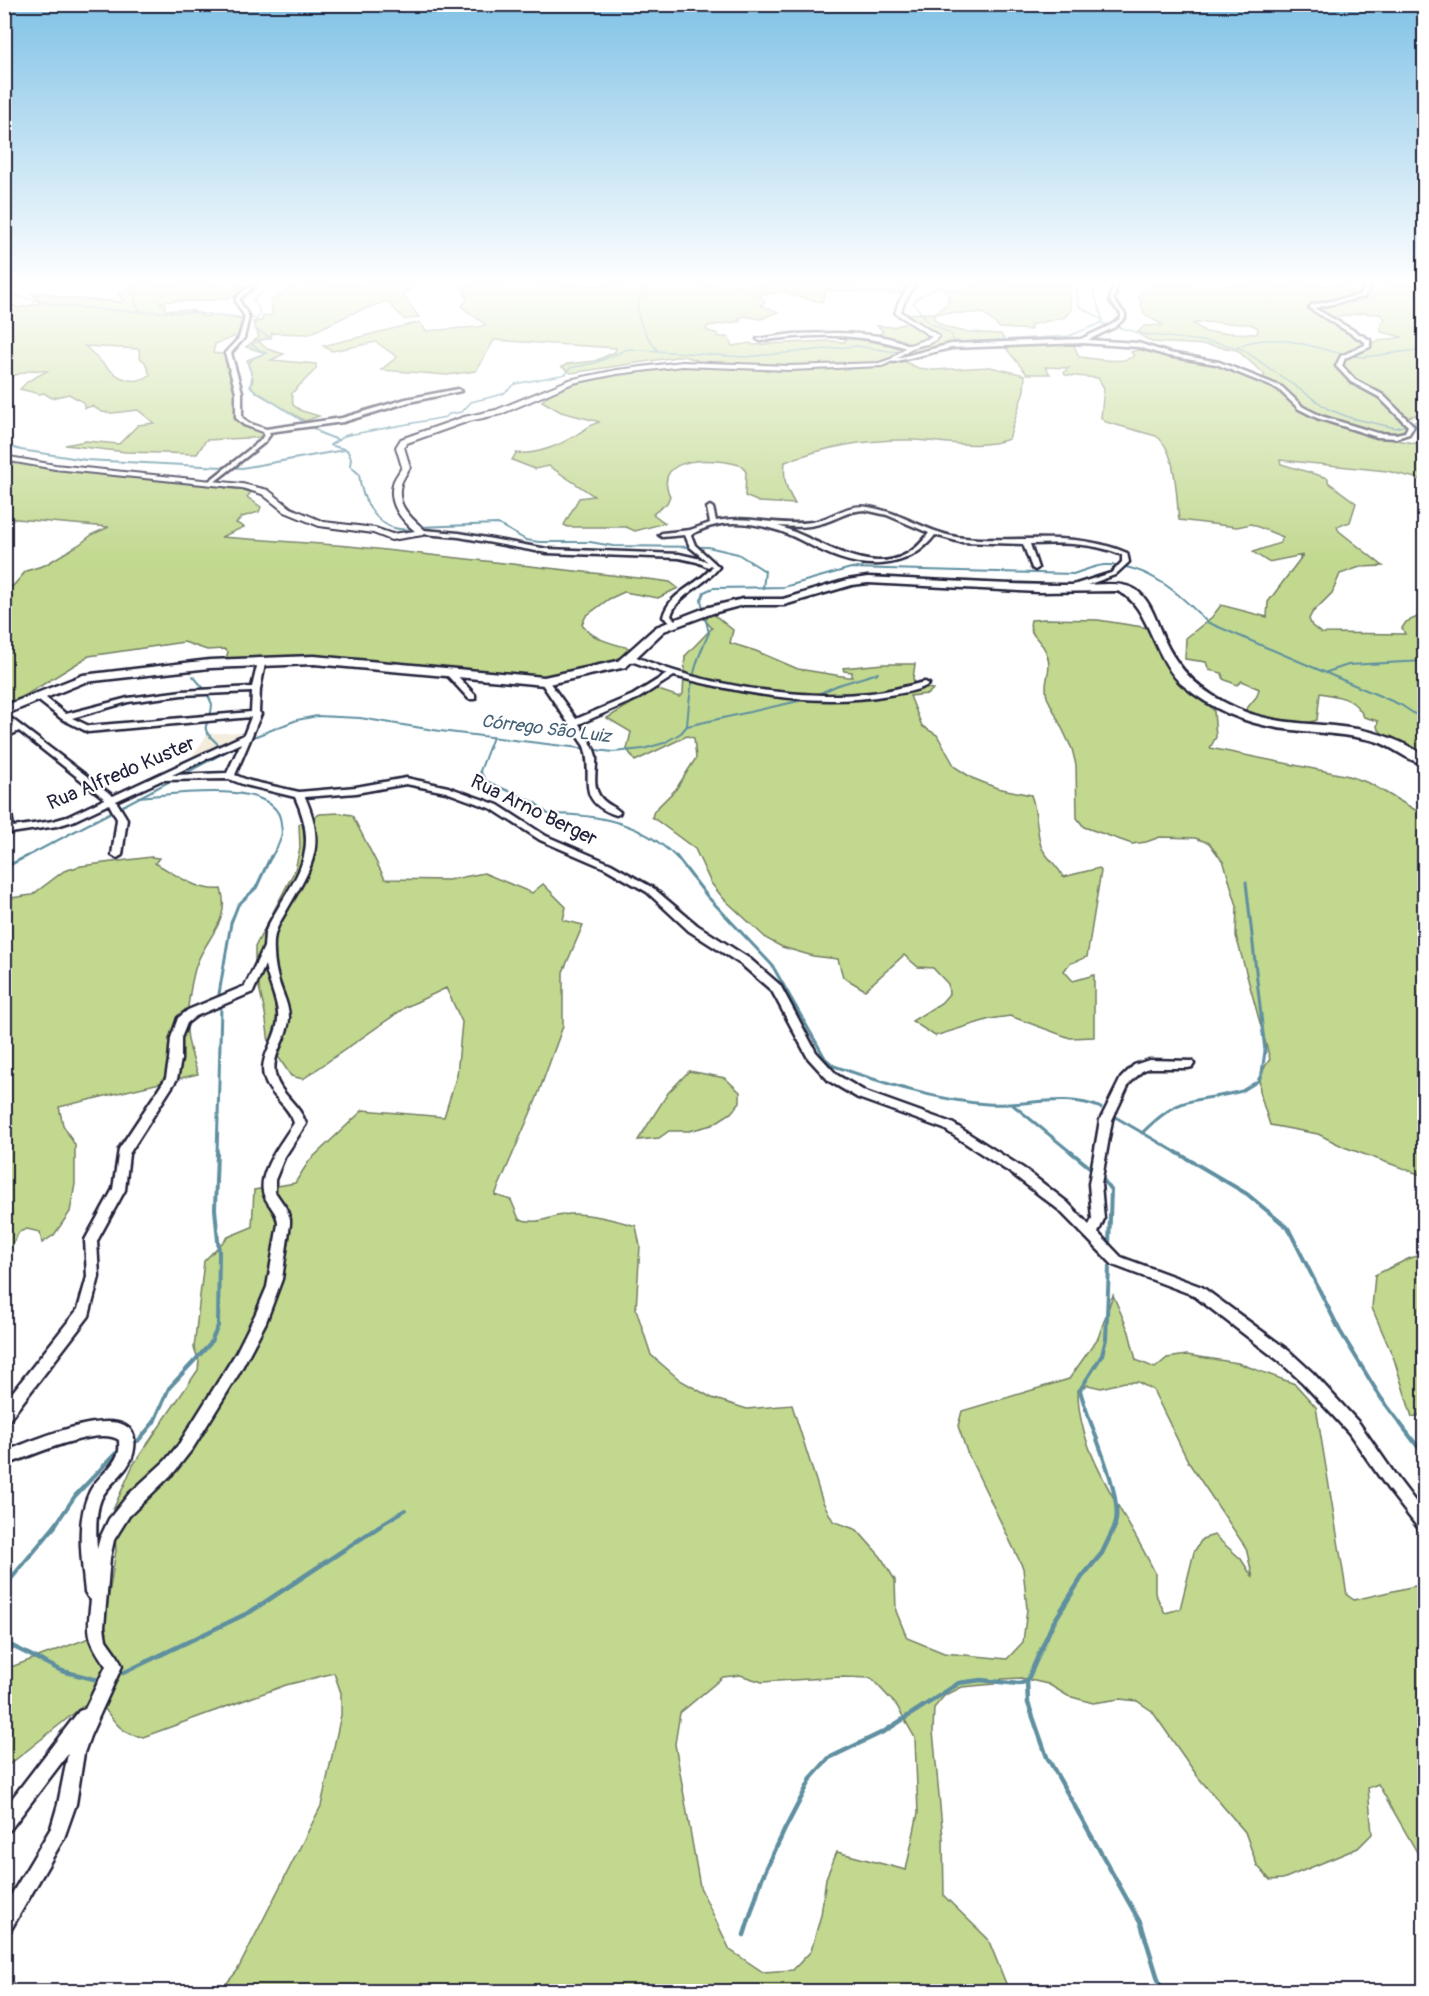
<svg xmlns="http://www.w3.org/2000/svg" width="1429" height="1996" viewBox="0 0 1429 1996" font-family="Pangolin,sans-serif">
<rect width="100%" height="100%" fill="#fff"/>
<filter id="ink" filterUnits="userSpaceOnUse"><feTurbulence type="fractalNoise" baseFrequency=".0167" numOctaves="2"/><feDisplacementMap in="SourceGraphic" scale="12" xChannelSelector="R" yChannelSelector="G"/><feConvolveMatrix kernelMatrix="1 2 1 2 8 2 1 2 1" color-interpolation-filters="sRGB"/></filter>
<g filter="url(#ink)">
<path fill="#f4edde" d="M240 732 237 739 200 760 190 759 208 734Z"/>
<g fill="#c1d88e" stroke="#727d64" stroke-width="1.5" fill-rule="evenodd">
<path d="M127 285H255C226 308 192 298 159 302L165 304V310C179 311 193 307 204 317L211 315 247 320 244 333 215 344 213 353 228 355 226 363C242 382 243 391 241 417 249 424 263 427 268 437L206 440 197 454 126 452 65 445 86 441 119 444 138 425 154 423 138 410 112 413 102 412 92 406 85 408 83 402 69 394 52 398 44 393 40 394 20 389 28 381 47 371 32 370 5 378 4 300 18 308 41 303 32 294 41 292 66 298 121 302 123 300 118 293 122 290H131ZM85 346 139 349 140 358 145 362 150 375C123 393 104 363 85 346Z"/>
<path d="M273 285H415L403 295 419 317 405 320 387 301 353 313 309 334 272 333 271 338 258 341 267 349 284 354 271 360 316 364V369L292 393 293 405 302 411 319 416 305 421 257 393 251 386 253 379 247 360 266 353 246 347 259 337 253 322 262 321 263 316 273 315 270 301 290 289Z"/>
<path d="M461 285H910L905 294 826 290 822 302 794 296 784 291 759 295 765 302 760 305 778 312 761 319 744 316 738 319 741 321 708 326 706 330 718 334 719 337H728L732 346 751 343 752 345 827 341 845 342 846 338 894 343 877 337 883 331 877 326 893 327 910 322 899 314 935 313 948 303V292L943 290H969L972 285H1069L1071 310 1065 317 1030 325 1031 330 1000 328 983 313H936L933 318C949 335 979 332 1001 334L1008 346 1072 341 1079 357C1094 358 1121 365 1134 356L1131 352 1141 349 1211 362 1261 379 1265 375 1237 350 1208 345 1152 342 1137 333 1144 326 1163 325 1145 315 1139 298 1140 293 1153 285H1424V416L1415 415 1399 420 1410 428 1412 432 1409 435 1391 439 1424 445V480L1387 471 1280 460 1281 464 1328 478V482L1356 503 1350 522 1337 527 1339 531 1383 566 1360 567 1340 574 1332 593 1312 613 1309 619 1312 626 1321 633 1405 634 1402 628 1406 622 1424 614V757C1409 747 1387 742 1377 727L1378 721 1364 717C1354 697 1341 697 1320 693L1317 720C1289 730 1271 721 1244 712L1257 696 1259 689 1242 681 1237 685 1223 679 1222 673 1209 670 1206 662 1185 659 1186 638 1212 617 1221 605 1267 617 1268 602 1303 555 1268 562 1253 552 1280 543 1283 537 1251 524 1237 527 1179 520C1176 496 1177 450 1156 436L1106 422 1101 418 1104 388 1098 378 1065 375 1064 372 1069 368 1045 367 1050 374H1027L1005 347H953L901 360 918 368 934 370 990 367 1025 375 1024 390 1009 439C978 450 945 441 913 440 869 439 826 446 785 462 783 479 786 489 795 504L759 502 745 496 746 472 742 466C718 457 650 454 670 496L667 503 653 514 665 523 635 531 626 527H568L564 525 579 498 594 496 549 466 535 469 512 460 516 453C537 455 561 445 579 433 587 428 591 424 600 422L561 412 542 401C569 371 657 365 696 364L697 360 683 356 571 373 562 367 567 364 595 361 615 352 616 348 494 340 476 371 447 375 381 370 397 357 376 342 332 351 323 346 420 322 426 331 478 327 486 325 462 307 467 299ZM1362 313 1380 314 1385 319 1381 323V332L1403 337 1377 341 1368 345 1326 318ZM1205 322 1250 324 1257 327 1258 332 1256 334 1206 332 1193 324Z"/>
<path d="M5 459 223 485 225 488 252 491 247 497 261 507 259 512 242 517 236 523 244 527 221 537 349 546 656 580 670 582 678 588 658 598 624 592 609 599 586 616 582 624C593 642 621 645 640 651L621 664 542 678 325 659 225 661 228 652 224 649 207 650 184 642 89 656 5 708 4 587 13 586 26 571 45 565 80 544 93 534 109 527 5 518Z"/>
<path d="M713 614 733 630 730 643 756 651 798 669 848 677H852V672L844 671 843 668 883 664H915L913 679 917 687 933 689 928 694 910 696 922 726 937 735 955 767 972 778 997 788 1031 795C1037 810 1036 829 1041 846 1045 857 1058 865 1063 877L1099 868 1101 871 1087 957 1069 964 1064 971 1073 981 1094 975V1037L1070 1038 1010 1016 990 1019 935 1036 912 1021 941 1003 949 994 948 984 933 968 918 967 904 955 865 990 843 977 838 959 813 956 782 947 767 939 723 898 711 883 695 849 652 817 654 811 676 789 696 758 694 738 687 736 635 761 627 749 631 732 607 718 656 689 679 697 683 694 685 656 712 628 702 617Z"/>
<path d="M1045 619 1098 620 1149 628 1214 711 1216 737 1210 748 1349 776 1369 783 1424 815V1176L1344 1147 1318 1134 1270 1125C1262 1098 1251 1084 1270 1059L1236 936 1237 906 1224 863 1209 843 1195 838 1160 837 1146 842 1132 844 1084 827 1077 818 1076 765 1072 749 1047 697C1042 678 1055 671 1045 650 1040 639 1027 634 1031 620Z"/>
<path d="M339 813 352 815 385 879 448 880 484 873 532 893 543 884 566 907 563 920 583 925 563 972V1026L536 1100 495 1195 511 1200 519 1219C540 1226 550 1215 570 1214 591 1213 616 1220 636 1226L640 1246 636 1309 651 1355 680 1380 712 1398 747 1409 792 1405 822 1500 833 1521 857 1530 881 1557 895 1580 896 1611 907 1638 944 1653 1007 1659 1023 1642 1027 1609 1023 1568 967 1452 958 1426 962 1411 1069 1379 1098 1338 1113 1295 1129 1332 1136 1360 1155 1368 1167 1358 1187 1355 1238 1363 1295 1384 1316 1407 1347 1595 1354 1600 1424 1584V1860L1417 1852 1378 1784 1368 1788 1372 1834 1358 1848 1283 1879 1270 1880 1257 1865 1245 1832 1198 1777 1152 1711 1137 1701 1120 1699 1093 1703 1068 1696 1048 1684 1021 1678 1002 1679 994 1684 962 1687 944 1696 934 1708 933 1731 943 1838 944 1896 988 1939 1009 1991H220L237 1971 321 1806 341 1715V1693L334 1673 286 1685 143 1737C121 1735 112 1719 100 1702L102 1691 5 1768 4 1643 11 1667 103 1633 116 1550 113 1510 133 1465 198 1370 199 1361 194 1348 204 1261 228 1237 252 1227 254 1190 295 1183 309 1161 363 1110 444 1117 457 1075 462 1022 446 988 406 1007 303 1079 291 1076 269 1043 265 1013 255 970V947L295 870 300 848 299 824 320 814ZM1125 1382H1138L1153 1390 1189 1463 1246 1548 1253 1578 1241 1559 1214 1535 1202 1539 1194 1552 1180 1609 1165 1613 1155 1593V1573C1128 1515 1077 1455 1078 1390L1088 1385 1101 1388ZM740 1675 762 1682 840 1677 871 1678 897 1706 915 1738 918 1813 906 1870 837 1852 826 1878 821 1915 811 1951 793 1970 763 1972 730 1950 700 1887 675 1744 680 1713 723 1677Z"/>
<path d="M151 857 159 858 155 863C175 874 198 892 221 889 232 923 203 939 195 969 191 984 186 1013 187 1029 187 1043 193 1060 198 1074L59 1107 63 1125 75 1145V1184L70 1212 54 1235 42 1243 40 1232 27 1229 19 1232 5 1258 4 899 32 895 64 871 81 866Z"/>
<path d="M689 1071 725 1078 740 1092V1102L731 1113 712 1125 689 1131H669L659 1138 638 1140 668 1093Z"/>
<path d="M1424 1254V1414L1412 1417 1394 1359 1372 1308 1375 1275 1410 1258Z"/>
</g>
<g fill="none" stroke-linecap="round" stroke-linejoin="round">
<g stroke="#5f8fa0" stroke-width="1.5">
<path d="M137 285 135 304 141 313"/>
<path d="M271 285 253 300C263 310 260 314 254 326L256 330 268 336 267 339 259 340 252 345 265 353 253 358 248 365 252 376 250 387 324 435"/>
<path d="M646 285C629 312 641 327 657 350"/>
<path d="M943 285 919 297 913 303 930 323 951 334 955 343"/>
<path d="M1076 285 1079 306 1103 320"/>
<path d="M1276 285 1289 291"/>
<path d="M4 292C64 312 129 311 192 313 213 314 235 317 256 319"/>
<path d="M1101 323 1144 334 1218 343 1242 349 1328 409 1351 418 1396 428 1424 419"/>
<path d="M1236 347C1272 331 1306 345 1342 354"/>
<path d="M1352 356 1364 357 1424 349"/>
<path d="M348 435 446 417 449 414 462 412 471 402 503 394 515 384 566 374 570 368 595 363 628 349 744 357 857 346 908 354 950 343 1069 336 1099 324 1103 320 1091 285"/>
</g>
<g stroke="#5f8fa0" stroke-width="2">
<path d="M320 433 338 440"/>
<path d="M4 445 21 450 86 460 242 468 344 450"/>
<path d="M347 450 330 445 350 433"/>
<path d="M347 450 351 458 350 466 359 474C361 502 380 534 412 529"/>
<path d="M419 527 498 524 526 540 539 542H590L613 546 708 547 738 554 765 571 763 589"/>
<path d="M1327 672 1348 665 1424 661"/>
<path d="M193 676 206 691 212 704C211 731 193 722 222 748"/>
<path d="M814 696 838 685 878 673"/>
<path d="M687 726 808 699"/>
<path d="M493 737 480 771 486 781 534 802 548 814C597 814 641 822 677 858"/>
<path d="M180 776 256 736 297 720 317 716 360 718 440 731 613 752 643 749 664 743 681 733 687 726C690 688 692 668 709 633L701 600 704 592 713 588 784 587 851 568 1073 574C1083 571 1094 566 1104 565 1147 563 1180 594 1207 622L1401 705 1424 720"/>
<path d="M138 797C170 795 277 777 281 823 281 827 283 833 281 837 280 844 274 851 271 858"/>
<path d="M24 858 174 779"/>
</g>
<g stroke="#5f8fa0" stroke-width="3">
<path d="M676 856 707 896 772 965 825 1058 834 1066C884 1083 934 1100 987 1104 1024 1107 1065 1092 1101 1108"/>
<path d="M4 868 27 856"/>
<path d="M219 994 231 923 238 905 256 888 271 856"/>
<path d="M1013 1105 1073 1154"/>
<path d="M1117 1118 1179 1154"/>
<path d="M1142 1133C1183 1092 1192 1104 1242 1091L1258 1081 1262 1073 1265 1051 1246 882"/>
<path d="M217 1154 221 1007"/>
</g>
<g stroke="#5f8fa0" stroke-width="4">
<path d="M1071 1152 1093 1170"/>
<path d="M1176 1152 1247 1194 1288 1228 1340 1331 1381 1398 1424 1455"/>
<path d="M1101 1177 1111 1190 1109 1245"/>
<path d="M1109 1267 1106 1339 1102 1355 1080 1390C1087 1421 1127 1500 1114 1527"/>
<path d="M138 1441 154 1422 169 1388 210 1344 218 1326 219 1252 215 1209 217 1152"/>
<path d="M54 1527 75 1496 116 1453"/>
<path d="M377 1527 405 1510"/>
</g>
<g stroke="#5f8fa0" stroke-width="4.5">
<path d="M1115 1526 1102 1553 1082 1577 1052 1625 1027 1681 1028 1703 1047 1757 1141 1924 1162 1992"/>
<path d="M4 1587 55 1526"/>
<path d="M4 1642 62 1671 98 1680"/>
<path d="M123 1673 250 1612 380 1526"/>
<path d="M744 1935 762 1878 785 1829 812 1777 829 1758 885 1731 959 1683 981 1680 1019 1684 1027 1681"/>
</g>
<g stroke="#22223b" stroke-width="5">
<g id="minor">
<path d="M251 285H256L240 298V302L249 317 244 338 231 353 242 392V417L248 423 266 429 342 418 406 399 458 389 461 391 409 402 343 422 269 432 270 435 264 443 213 483H209V481L260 441 264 435 263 432 244 425 236 418V392L225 353 239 338 245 317 236 302V298Z"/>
<path d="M1114 285H1119L1116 289 1114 301 1125 314V318L1115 327 1088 340 1138 343 1169 353 1219 362 1282 387 1303 407 1321 416 1377 433 1396 434 1405 432 1408 426 1379 397 1351 382 1336 366 1341 356 1365 345V342L1309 308 1312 305 1360 295 1364 289 1360 285H1365L1369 289 1364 297 1314 308 1370 340V347L1345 358 1342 366 1355 380 1383 395 1414 426 1409 434 1396 438 1377 437 1317 418 1299 409 1278 389 1216 364 1168 356 1138 347 1082 343 951 348 893 362 890 360 951 344 1081 339 1111 325 1121 318V314L1110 301 1112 289Z"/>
<path d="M836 333C861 334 890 334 912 347L909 349C861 332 810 334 760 341L757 339 793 334Z"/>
<path d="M710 506 713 508 716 521C748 515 780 527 812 522 832 519 847 503 868 507 902 512 930 535 964 538 1018 543 1076 530 1127 553L1129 562 1115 575 1073 590H1070V586L1111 573 1122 562V555C1093 542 1061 543 1030 544L1038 568 1035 570 1032 568 1023 544 960 542 935 535C912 566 874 570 839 558 819 551 801 539 780 531 761 525 741 521 721 524 711 526 700 529 691 535L695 545 719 567C706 585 676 595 671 616L677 622 673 624 663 617C669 592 698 586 712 567L711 565 708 567 697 562 679 558 547 553 459 537 423 534 420 532 423 530 459 533 547 549 679 554 701 559 708 562 690 547 685 535 662 537 659 535 662 533 690 530 710 523 707 508ZM865 510 887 515 929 533C887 592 828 542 778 526 793 527 808 528 823 523 837 519 849 510 865 510Z"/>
<path d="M628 656H634C700 685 800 701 871 693 890 691 907 686 925 682L929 684C919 691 902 693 889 695 818 708 744 694 674 676L639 698 579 724C585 734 594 745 596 757 597 769 592 784 599 795 604 804 614 806 620 812L619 814 616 815C573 800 595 777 584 746L540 681 544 679H547L576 719 633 695 667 674 628 660Z"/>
<path d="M258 662H264L265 664 260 689 259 712 261 714 235 775 250 781 299 792 356 787 406 778 448 787 498 805 546 836 611 864 653 888 697 925 750 959 780 985 816 1052 837 1075 866 1092 952 1123 1023 1168 1067 1202 1089 1225 1092 1219 1089 1184 1100 1120 1121 1078 1134 1065 1149 1060 1192 1061 1194 1064 1192 1067 1188 1068H1149L1142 1071 1129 1084 1112 1120 1101 1184 1104 1219 1098 1233 1121 1257 1202 1287 1289 1351 1313 1373 1359 1423 1398 1479 1424 1513V1531L1419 1529 1388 1489 1349 1433 1303 1383 1279 1361 1193 1295 1113 1265 1059 1210 1015 1176 944 1129 858 1098 829 1081 808 1058 772 991 742 965 689 931 647 892 605 868 540 840 492 809 446 792 406 784 356 793 305 797C326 845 313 866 288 908 282 919 275 928 274 941 273 958 276 975 282 991 285 999 289 1008 289 1017 289 1037 271 1054 275 1074 278 1093 300 1104 306 1124L284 1158 275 1180V1192L286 1208 290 1219V1224L282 1279 266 1322 238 1375 193 1448 175 1471 129 1516 114 1540 110 1558 104 1627 106 1640 118 1657 122 1666 90 1736 84 1753 76 1804 64 1838 10 1931 4 1934V1907L51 1828 58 1804 68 1754 10 1830 4 1832V1809L79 1711 85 1709 106 1666C87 1640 87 1631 91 1600L88 1597 85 1592C82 1560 75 1521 90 1491 97 1477 113 1468 118 1454 120 1450 119 1444 119 1440 99 1425 27 1457 4 1466V1452C27 1443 149 1388 133 1454 128 1473 109 1482 101 1499 95 1513 96 1534 97 1549L100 1538 109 1519 129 1494 165 1461 179 1444 236 1353 256 1313 267 1287 278 1224C278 1212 268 1206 264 1195 256 1173 283 1141 294 1123 289 1105 269 1096 264 1077 259 1056 277 1040 278 1019 280 1005 268 982 265 965L253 992 196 1016 187 1023 181 1038V1060L177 1079 129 1154 125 1190 97 1241 99 1277 89 1316 9 1420 4 1422V1403L78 1309 87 1277 85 1240 113 1189 119 1149 166 1078 169 1060 171 1038 178 1018 188 1010 245 986 264 947 265 933 268 926C294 877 322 855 295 797L245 785 229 779 162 780 116 801 127 819 122 855 117 858 112 855 117 819 109 804 73 821 57 826 4 834V790L8 793 13 827 53 821 67 817 105 799 19 731 4 738V732L14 727 4 719V713L113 796 244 735 251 717 88 732 62 719 35 698V694H41L66 714 128 698 182 691 252 687ZM252 692 251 712 89 726 72 718 128 702 182 695ZM241 743 227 773 172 775Z"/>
<path d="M447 671H453L475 695V699H469L447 675Z"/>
</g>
</g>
<g stroke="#22223b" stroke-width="4">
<path id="tertiary" d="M909 285H915L904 303 901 312 939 336C933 345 922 344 912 348 902 353 896 361 882 366L790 370 682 366 617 374 573 383 501 414 469 421 407 443 404 447 410 467C407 473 403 478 401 484 395 507 413 519 427 532L423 535 391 540 373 533 319 526 285 512 262 494 242 488 55 469 4 460V456L55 465 242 484 268 490 291 508 324 522 375 528 392 534 415 531C401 520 388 503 393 484 394 478 399 473 402 467L396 447 401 439 464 417 496 410 569 380 617 370 682 362 790 366 879 363 891 359 907 346 932 337 895 313 898 303Z"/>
</g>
<g stroke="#22223b" stroke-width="5">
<path id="primary" d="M868 577C939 580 1011 586 1082 585 1098 585 1122 581 1136 590 1151 601 1156 621 1163 637 1178 671 1202 693 1236 708 1274 726 1316 722 1357 729 1382 733 1403 742 1424 755V764C1407 761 1393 746 1375 741 1348 734 1320 733 1293 730 1252 726 1215 712 1184 686 1154 662 1148 601 1117 591L1038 592 868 583 852 585 784 605H743L713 613 664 631 626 667 544 685 314 664 210 668 85 682 4 715V706L83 675 210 660 314 656 544 677 618 661 656 627 705 608 743 599H783L847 580Z"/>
</g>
<use href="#minor" fill="#fff" fill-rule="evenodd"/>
<use href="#tertiary" fill="#fff" fill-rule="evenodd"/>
<use href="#primary" fill="#fff" fill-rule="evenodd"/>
</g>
</g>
<linearGradient id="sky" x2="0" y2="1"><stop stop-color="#81c2e6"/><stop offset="0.5" stop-color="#fff"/><stop offset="1" stop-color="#fff" stop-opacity="0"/></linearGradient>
<rect width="1429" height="565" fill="url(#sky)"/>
<g text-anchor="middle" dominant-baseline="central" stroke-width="4.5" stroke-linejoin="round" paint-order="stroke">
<g font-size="18" font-style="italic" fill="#456176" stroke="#fff">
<text transform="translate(546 729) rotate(7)">Córrego São Luiz</text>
</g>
<g font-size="20" fill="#22223b" stroke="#fff">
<text transform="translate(121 773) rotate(-23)">Rua Alfredo Kuster</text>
<text transform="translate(534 810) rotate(26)">Rua Arno Berger</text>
</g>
</g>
<rect width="1429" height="1996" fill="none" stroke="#fff" stroke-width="24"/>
<rect x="12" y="12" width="1405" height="1972" fill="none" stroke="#22223b" stroke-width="2" filter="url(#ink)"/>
</svg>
